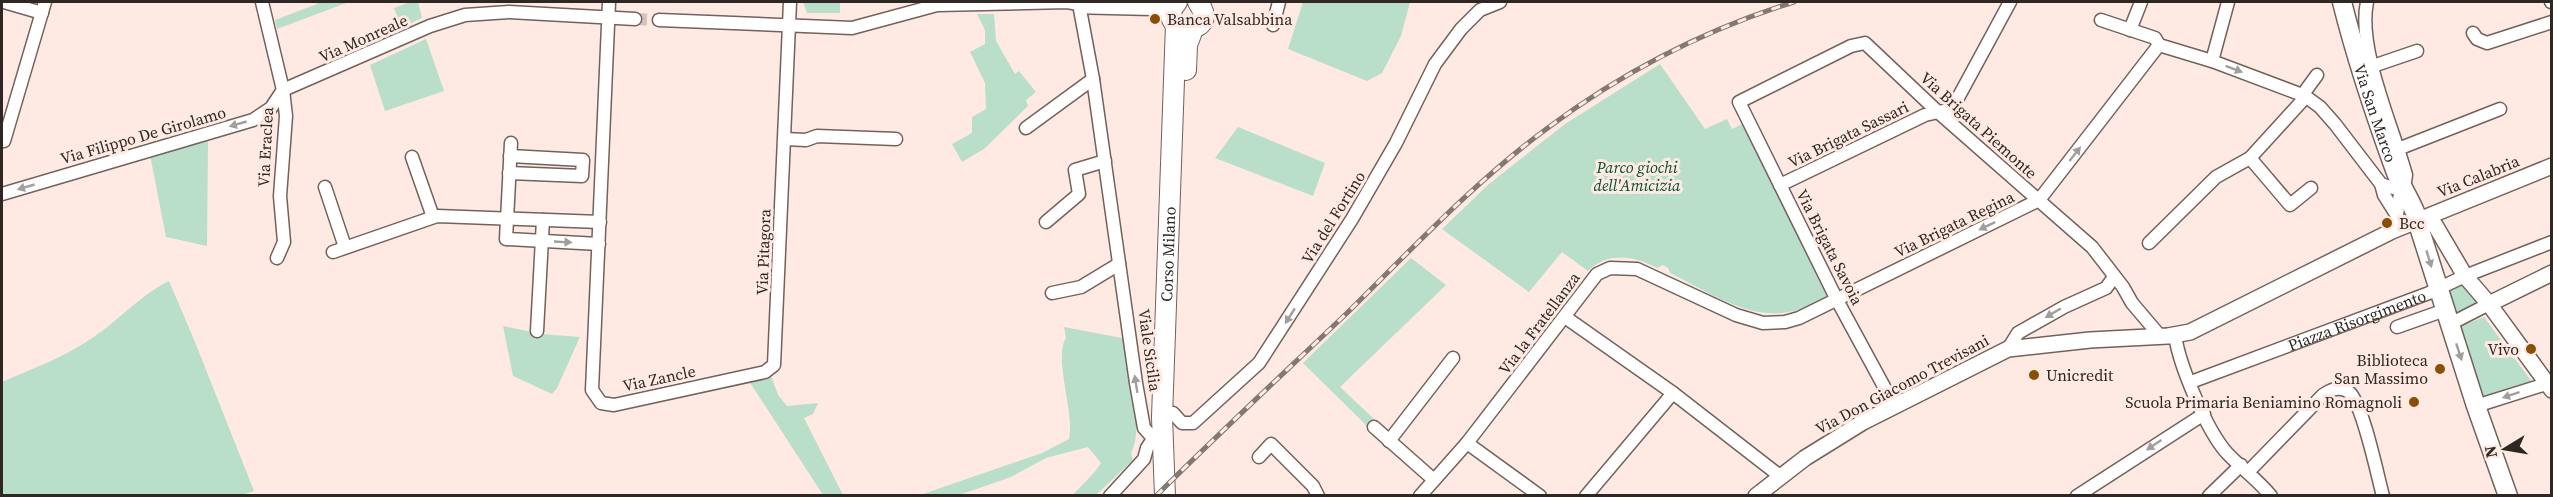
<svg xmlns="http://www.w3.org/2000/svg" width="2553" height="497" viewBox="0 0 2553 497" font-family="'Source Serif 4',serif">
<rect width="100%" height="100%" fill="#feeae2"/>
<g fill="#b9deca">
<path d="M316 2H349L277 29 275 20 317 4Z"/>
<path d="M410 2H418L422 18 355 49 353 43 400 24 394 8Z"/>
<path d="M803 2H840V13H807Z"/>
<path d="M1303 2H1410L1401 36 1382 73 1367 81 1288 49Z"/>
<path d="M977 14H994L996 41 1015 74 1019 71 1036 92 1026 100 1028 106 984 149 962 162 952 144 972 133V117L986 109 985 83 970 52 985 44V30Z"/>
<path d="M426 39 444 91 385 111 370 65Z"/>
<path d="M1660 64 1705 129 1727 119 1732 129 1742 124 1831 294C1818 300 1803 310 1788 312 1748 320 1705 290 1670 273L1668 268 1663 265 1657 268C1635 256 1608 251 1588 271L1562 252 1529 292 1442 229 1489 184 1565 124Z"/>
<path d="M1238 127 1325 163 1313 196 1215 158Z"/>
<path d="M208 139 207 246 166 237 150 155Z"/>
<path d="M1411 258 1446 285 1340 387 1375 420 1368 427 1303 363Z"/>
<path d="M2459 279 2481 303 2456 317 2445 286Z"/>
<path d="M169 281 195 342 254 491 239 496 2 495V382C29 370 60 359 86 342 116 324 138 296 169 281Z"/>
<path d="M2484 317 2532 382 2482 397 2456 328Z"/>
<path d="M503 326 542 334 580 337 557 388 552 394 513 376Z"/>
<path d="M1064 327 1127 339 1131 360 1126 361C1130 388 1144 428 1131 453L1133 460 1096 495H1073C1083 483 1092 477 1101 463L1088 447 1046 458 1011 477 959 495 917 496 1042 453 1069 439C1075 413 1053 357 1066 338Z"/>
<path d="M770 373 778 395 787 406 818 403 813 414 804 418 843 495H823L747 378Z"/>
</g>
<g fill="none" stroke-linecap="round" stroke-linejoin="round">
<path stroke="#d4c3bc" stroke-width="12" stroke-dasharray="12 6" stroke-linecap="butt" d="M635 19 659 20"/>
<g stroke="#72625b" stroke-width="15">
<g id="minor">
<path d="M4 2 42 13"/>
<path d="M262 2 283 90 286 116 280 196 284 242 277 258"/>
<path d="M609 2 592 390 601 403 614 405 765 372 774 365 790 2"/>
<path d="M2367 2C2357 49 2393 127 2406 175L2405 182 2401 185 2396 223 2392 231"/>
<path d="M2551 2H2552"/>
<path d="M659 20 852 28 937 5 1067 2 1079 4 1093 79 1136 383 1144 428 1153 438"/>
<path d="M2101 20 2155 38 2159 45"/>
<path d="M1273 25 1279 2"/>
<path d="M2130 30 2141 2"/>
<path d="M2473 33 2477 39 2487 43 2552 22"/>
<path d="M2212 61 2228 2"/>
<path d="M2373 66 2417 51"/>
<path d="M283 90 430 26 465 15 509 12 635 19"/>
<path d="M1026 128 1093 79"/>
<path d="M785 139 806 140 817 136 896 139"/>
<path d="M4 141 45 2"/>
<path d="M511 143 506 239 599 244"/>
<path d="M2398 149 2500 109"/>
<path d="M412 157 433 217"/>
<path d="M2250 158 2290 205 2311 188"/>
<path d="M509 173 582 176 583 160 510 156"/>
<path d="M2381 184 2384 195 2396 214"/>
<path d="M1780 185 1925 115 1952 109 2010 2"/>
<path d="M325 187 345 247"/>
<path d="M2 194 253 120 271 108 283 90"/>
<path d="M1046 222 1079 194 1075 170 1105 161"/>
<path d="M2149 243 2216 177 2250 158 2302 101 2306 90 2317 75"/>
<path d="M333 252 437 216 600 222"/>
<path d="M1052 293 1081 287 1119 264"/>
<path d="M1565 317 1673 393 1780 476"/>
<path d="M2450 324 2489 304"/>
<path d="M2397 327 2445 310"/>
<path d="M537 331 543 220"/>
<path d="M2175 335C2179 365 2207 431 2227 453 2241 468 2258 480 2271 496"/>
<path d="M2008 349 2018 333 2064 307 2106 288 2114 277"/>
<path id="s1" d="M2191 382 2429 293 2465 276 2552 242"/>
<path d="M1894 405 1837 300 1739 102 1851 46 1865 43 1938 112 2092 247 2123 287 2132 303 2160 336"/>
<path d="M2476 406 2546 384"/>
<path d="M1173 413 1182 423H1193L1259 363 1352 219 1396 143 1435 64 1461 29 1480 10 1500 2"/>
<path d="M1374 427 1434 480"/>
<path d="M1389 441 1453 358"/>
<path d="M1467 443 1540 496"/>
<path d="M1259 457 1271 444 1313 486 1318 496"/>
<path d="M2248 472 2323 395C2330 390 2340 385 2349 392 2363 404 2377 474 2383 496"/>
<path d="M1110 496 1144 459 1147 448 1157 433"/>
<path d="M1420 496 1467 443 1597 274 1610 268 1637 269 1736 315 1763 323 1785 322 1799 318 2039 200 2159 45 2212 61 2305 96 2320 107 2335 124 2381 184 2393 188 2401 185"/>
<path d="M1586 496 1673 393"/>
<path d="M2077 496 2204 414"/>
<path d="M2209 496 2241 465"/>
</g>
</g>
<g stroke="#72625b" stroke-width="18">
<g id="tertiary">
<path d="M1079 2V4L1090 6 1173 8"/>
<path d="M2419 219 2435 225 2465 276 2489 304 2552 390"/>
<path d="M2489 304 2552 273"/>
<path d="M1756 496 1805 458 1863 422 2008 349 2090 340 2168 336 2190 332 2392 231 2552 166"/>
</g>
</g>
<g stroke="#72625b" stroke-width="21">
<g id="secondary">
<path id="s2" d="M2342 2C2356 58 2375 115 2395 170 2402 190 2418 210 2420 230L2476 406 2508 496"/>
</g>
</g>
<g stroke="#72625b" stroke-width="22">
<g id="primary">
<path d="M1177 2C1150 33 1224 40 1198 2"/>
<path d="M1186 70 1187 45 1193 29"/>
<path id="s3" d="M1165 496 1162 417 1176 24"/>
</g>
</g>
<use href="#minor" stroke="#fff" stroke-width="12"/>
<use href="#tertiary" stroke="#fff" stroke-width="15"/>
<use href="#secondary" stroke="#fff" stroke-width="18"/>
<use href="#primary" stroke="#fff" stroke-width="20"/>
<g stroke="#847873" stroke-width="5">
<path id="rail" d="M1156 496C1218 434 1283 374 1346 314 1411 250 1475 181 1549 127 1623 72 1707 29 1794 2"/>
</g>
<use href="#rail" stroke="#feeae2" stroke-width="3" stroke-dasharray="9" stroke-linecap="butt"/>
</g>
<defs><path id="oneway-solid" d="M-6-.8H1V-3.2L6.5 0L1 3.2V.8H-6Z" transform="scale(1.5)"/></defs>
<g fill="#a19e9c">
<use href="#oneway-solid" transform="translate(2234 69) rotate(21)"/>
<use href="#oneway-solid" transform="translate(238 124) rotate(164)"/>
<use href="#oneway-solid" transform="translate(2075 154) rotate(-52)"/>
<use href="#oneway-solid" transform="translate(26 187) rotate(164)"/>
<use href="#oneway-solid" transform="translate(1987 226) rotate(154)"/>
<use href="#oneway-solid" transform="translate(563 242) rotate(3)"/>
<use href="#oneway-solid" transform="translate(2429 259) rotate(73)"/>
<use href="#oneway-solid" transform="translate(2053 313) rotate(150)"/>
<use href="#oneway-solid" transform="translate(1290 316) rotate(123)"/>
<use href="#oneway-solid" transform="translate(2459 352) rotate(72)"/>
<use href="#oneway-solid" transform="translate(1136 384) rotate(-99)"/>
<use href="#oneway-solid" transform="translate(2511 395) rotate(162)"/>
<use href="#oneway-solid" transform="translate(2154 445) rotate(146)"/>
</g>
<g fill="#894f06" stroke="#feeae2" stroke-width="2">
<circle cx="1155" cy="19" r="6"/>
<circle cx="2387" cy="223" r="6"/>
<circle cx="2531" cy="349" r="6"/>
<circle cx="2440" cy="369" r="6"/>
<circle cx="2034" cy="375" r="6"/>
<circle cx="2414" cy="402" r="6"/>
</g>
<g text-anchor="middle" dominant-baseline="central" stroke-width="6" stroke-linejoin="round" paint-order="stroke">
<g font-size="16" fill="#2e2724" stroke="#feeae2" text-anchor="start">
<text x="1167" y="19">Banca Valsabbina</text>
<text x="2399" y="223">Bcc</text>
<text x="2519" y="349" text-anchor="end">Vivo</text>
<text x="2428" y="360" text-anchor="end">Biblioteca<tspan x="2428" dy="18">San Massimo</tspan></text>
<text x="2046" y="375">Unicredit</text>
<text x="2402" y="402" text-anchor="end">Scuola Primaria Beniamino Romagnoli</text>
</g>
<g font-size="16" fill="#2e2724" stroke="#feeae2">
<text transform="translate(363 38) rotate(-24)">Via Monreale</text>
<text stroke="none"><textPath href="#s2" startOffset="116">Via San Marco</textPath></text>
<text transform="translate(1979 125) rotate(42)">Via Brigata Piemonte</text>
<text transform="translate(1848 134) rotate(-26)">Via Brigata Sassari</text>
<text transform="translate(143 135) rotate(-16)">Via Filippo De Girolamo</text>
<text transform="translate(265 147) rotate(-87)">Via Eraclea</text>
<text transform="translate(2478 176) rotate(-22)">Via Calabria</text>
<text transform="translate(1333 217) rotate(-58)">Via del Fortino</text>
<text transform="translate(1954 224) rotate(-26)">Via Brigata Regina</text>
<text transform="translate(1830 247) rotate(63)">Via Brigata Savoia</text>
<text transform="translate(763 252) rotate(-88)">Via Pitagora</text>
<text stroke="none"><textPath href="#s3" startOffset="242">Corso Milano</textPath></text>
<text stroke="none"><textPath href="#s1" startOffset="177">Piazza Risorgimento</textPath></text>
<text transform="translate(1539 323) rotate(-53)">Via la Fratellanza</text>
<text transform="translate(1150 350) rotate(82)">Viale Sicilia</text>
<text transform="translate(659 378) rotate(-12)">Via Zancle</text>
<text transform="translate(1902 384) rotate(-28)">Via Don Giacomo Trevisani</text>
</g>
<g font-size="16" font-style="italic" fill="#005235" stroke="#feeae2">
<text x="1637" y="167">Parco giochi<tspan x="1637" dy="18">dell'Amicizia</tspan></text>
</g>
</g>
<rect width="2553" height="497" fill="none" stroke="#2e2724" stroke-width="6"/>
<g transform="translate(2505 449) rotate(259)" stroke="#feeae2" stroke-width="4.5" paint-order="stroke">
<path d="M0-4.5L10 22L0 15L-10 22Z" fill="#2e2724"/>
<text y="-9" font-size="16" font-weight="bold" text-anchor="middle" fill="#2e2724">N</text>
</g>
</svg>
